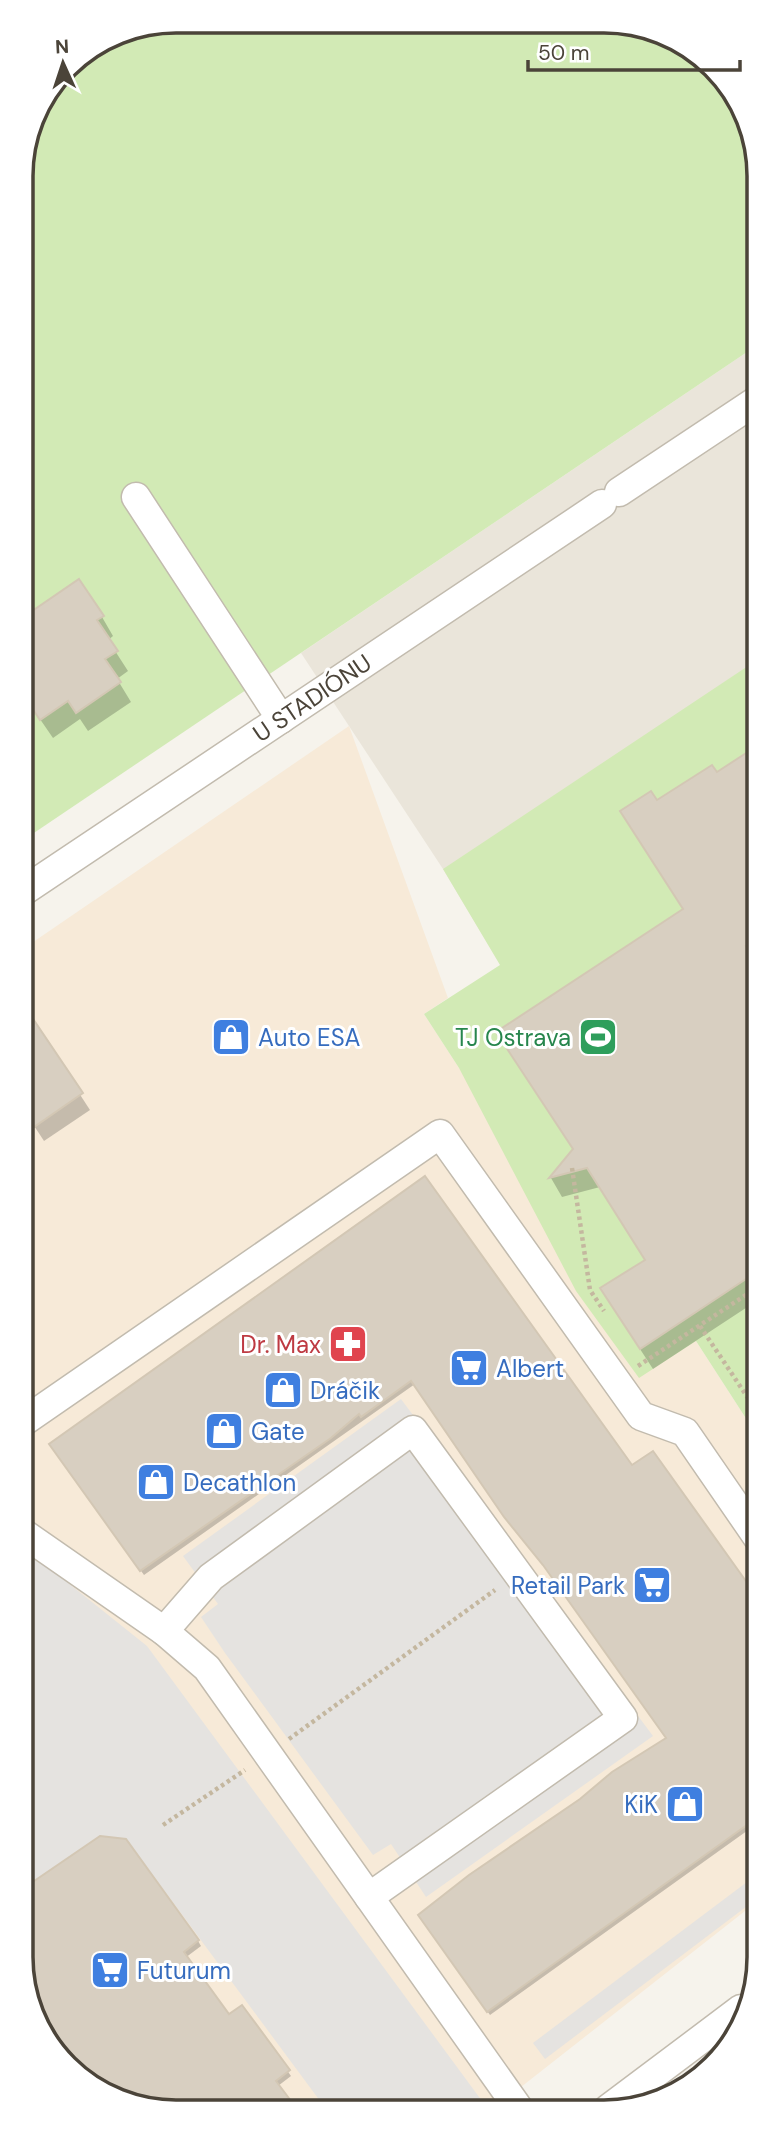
<svg xmlns="http://www.w3.org/2000/svg" width="780" height="2133" viewBox="0 0 780 2133" font-family="'DM Sans',sans-serif">
<rect width="100%" height="100%" fill="#f6f3ec"/>
<path fill="#eae5da" d="M756 346 758 1436 500 964 443 869 301 653Z"/>
<path fill="#f7ead8" d="M349 726 448 998 424 1014 459 1068 696 1341 758 1437 759 1900 493 2109H146L67 2067 24 1988 23 949Z"/>
<g fill="#d2eab5">
<path d="M176 21 635 24 713 66 756 145V346L22 841 21 165 37 107 73 60 117 33Z"/>
<path d="M757 660 758 1437 696 1341 639 1378 576 1291 459 1068 424 1014 500 965 443 869Z"/>
</g>
<g fill="#e5e3e0">
<path d="M401 1399 653 1736 426 1897 391 1844 373 1855 225 1653 201 1617 218 1604 183 1556Z"/>
<path d="M23 1547 147 1646 482 2101 471 2109H326L126 1839 99 1836 24 1888Z"/>
<path d="M759 1873V1897L545 2059 533 2043Z"/>
</g>
<g fill="#0003">
<path d="M102 617 113 636 108 640 128 671 117 679 131 702 88 731 80 719 53 738 22 693V618Z"/>
<path d="M757 748 758 1300 653 1369 614 1309 646 1261 600 1187 562 1197 551 1178 574 1150 684 910 657 803 716 775Z"/>
<path d="M25 1010 90 1110 44 1141 23 1109Z"/>
<path d="M424 1178 632 1468 652 1453 758 1601V1823L490 2015 423 1921 668 1739 415 1384 144 1575 54 1449Z"/>
<path d="M100 1838 125 1841 198 1941 201 1946 185 1958 229 2017 242 2007 291 2076 278 2086 295 2109H146L67 2067 24 1988V1891Z"/>
</g>
<g fill="#d8cfc1" stroke="#d3c7b4" stroke-width="2">
<path d="M79 579 104 616 97 620 118 651 105 659 121 682 76 713 68 701 40 720 22 693V618Z"/>
<path d="M757 746V939L746 946 757 963 758 1271 640 1349 600 1288 645 1260 587 1168 549 1178 573 1149 496 1032 683 909 620 811 651 791 657 800 712 765 717 772Z"/>
<path d="M23 1004 83 1093 34 1127 23 1110Z"/>
<path d="M425 1176 632 1465 653 1451 758 1598V1817L487 2012 418 1915 469 1875 580 1799 612 1772 666 1738 543 1565 504 1517 411 1381 361 1417 359 1414 331 1438 140 1571 49 1444Z"/>
<path d="M100 1836 126 1839 199 1940 184 1952 229 2014 242 2005 290 2070 276 2081 297 2109H146L67 2067 24 1988V1888Z"/>
</g>
<g fill="none" stroke-linecap="round" stroke-linejoin="round">
<g stroke="#c2bbae" stroke-width="31">
<g id="minor">
<path d="M619 492 756 401"/>
<path d="M136 497 281 719"/>
<path d="M22 892 602 504"/>
<path d="M23 1422 440 1134 641 1416 685 1432 758 1538"/>
<path d="M23 1533 164 1631 207 1668 519 2109"/>
<path d="M164 1631 211 1577 413 1430 623 1718 369 1897"/>
<path d="M608 2109 741 2009"/>
</g>
</g>
<g stroke="#c4b79f" stroke-width="4.5" stroke-dasharray="3.5 3.5" stroke-linecap="butt">
<path d="M572 1168 590 1290 604 1311"/>
<path d="M748 1294 758 1310"/>
<path d="M700 1326 758 1413"/>
<path d="M638 1366 758 1287"/>
<path d="M289 1739 495 1590"/>
<path d="M163 1825 245 1770"/>
</g>
<use href="#minor" stroke="#fff" stroke-width="28"/>
</g>
<defs>
<g id="shop-square" transform="scale(2.0125)"><rect x="-9" y="-9" width="18" height="18" rx="4" fill="#3f7fe0" stroke="#fff"/><path d="M-5-2.5h2.3a2.7 3.5 0 0 1 5.4 0H5L5.5 6h-11ZM-1.5-2.5h3a1.5 2.3 0 0 0-3 0Z" fill="#fff"/></g>
<g id="stadium-square" transform="scale(2.0125)"><rect x="-9" y="-9" width="18" height="18" rx="4" fill="#2e9e5b" stroke="#fff"/><path d="M0-5a6.5 5 0 1 0 0 10a6.5 5 0 1 0 0-10ZM-3.5-1.8h7v3.6h-7Z" fill="#fff"/></g>
<g id="pharmacy-square" transform="scale(2.0125)"><rect x="-9" y="-9" width="18" height="18" rx="4" fill="#e0444e" stroke="#fff"/><path d="M-2-6h4v4h4v4h-4v4h-4v-4h-4v-4h4Z" fill="#fff"/></g>
<g id="supermarket-square" transform="scale(2.0125)"><rect x="-9" y="-9" width="18" height="18" rx="4" fill="#3f7fe0" stroke="#fff"/><path d="M-6-5.5h2.5l.6 2H6L4.5 2H-2.5L-4.4-4H-6ZM-1.5 3.2a1.3 1.3 0 1 0 .1 0ZM3 3.2a1.3 1.3 0 1 0 .1 0Z" fill="#fff"/></g>
</defs>
<g fill-rule="evenodd">
<use href="#shop-square" x="231" y="1037"/>
<use href="#stadium-square" x="598" y="1037"/>
<use href="#pharmacy-square" x="348" y="1344"/>
<use href="#supermarket-square" x="469" y="1368"/>
<use href="#shop-square" x="283" y="1390"/>
<use href="#shop-square" x="224" y="1431"/>
<use href="#shop-square" x="156" y="1482"/>
<use href="#supermarket-square" x="652" y="1585"/>
<use href="#shop-square" x="685" y="1804"/>
<use href="#supermarket-square" x="110" y="1970"/>
</g>
<g text-anchor="middle" dominant-baseline="central" stroke-width="6" stroke-linejoin="round" paint-order="stroke">
<g font-size="24" fill="#4b4439" stroke="#fff">
<text transform="translate(312 698) rotate(-34)">U STADIÓNU</text>
</g>
<g font-size="24" fill="#366cbe" stroke="#fff" text-anchor="start">
<text x="258" y="1037">Auto ESA</text>
<text x="496" y="1368">Albert</text>
<text x="310" y="1390">Dráčik</text>
<text x="251" y="1431">Gate</text>
<text x="183" y="1482">Decathlon</text>
<text x="625" y="1585" text-anchor="end">Retail Park</text>
<text x="658" y="1804" text-anchor="end">KiK</text>
<text x="137" y="1970">Futurum</text>
</g>
<g font-size="24" fill="#27864d" stroke="#fff" text-anchor="end">
<text x="571" y="1037">TJ Ostrava</text>
</g>
<g font-size="24" fill="#be3a42" stroke="#fff" text-anchor="end">
<text x="321" y="1344">Dr. Max</text>
</g>
</g>
<path d="M0 0H780V2133H0ZM176 33H604A143 143 0 0 1 747 176V1957A143 143 0 0 1 604 2100H176A143 143 0 0 1 33 1957V176A143 143 0 0 1 176 33Z" fill="#fff" fill-rule="evenodd"/>
<path fill="none" stroke="#4b4439" stroke-width="3.5" d="M176 33H604A143 143 0 0 1 747 176V1957A143 143 0 0 1 604 2100H176A143 143 0 0 1 33 1957V176A143 143 0 0 1 176 33Z"/>
<g transform="translate(63 63) rotate(357)" stroke="#ffffff" stroke-width="5" paint-order="stroke">
<path d="M0-5L12 26L0 18L-12 26Z" fill="#4b4439"/>
<text y="-10" font-size="19" font-weight="bold" text-anchor="middle" fill="#4b4439">N</text>
</g>
<path d="M528 60v10h212v-10" fill="none" stroke="#4b4439" stroke-width="3.5"/>
<text x="538" y="60" font-size="21" fill="#4b4439" stroke="#ffffff" stroke-width="5" paint-order="stroke">50 m</text>
</svg>
